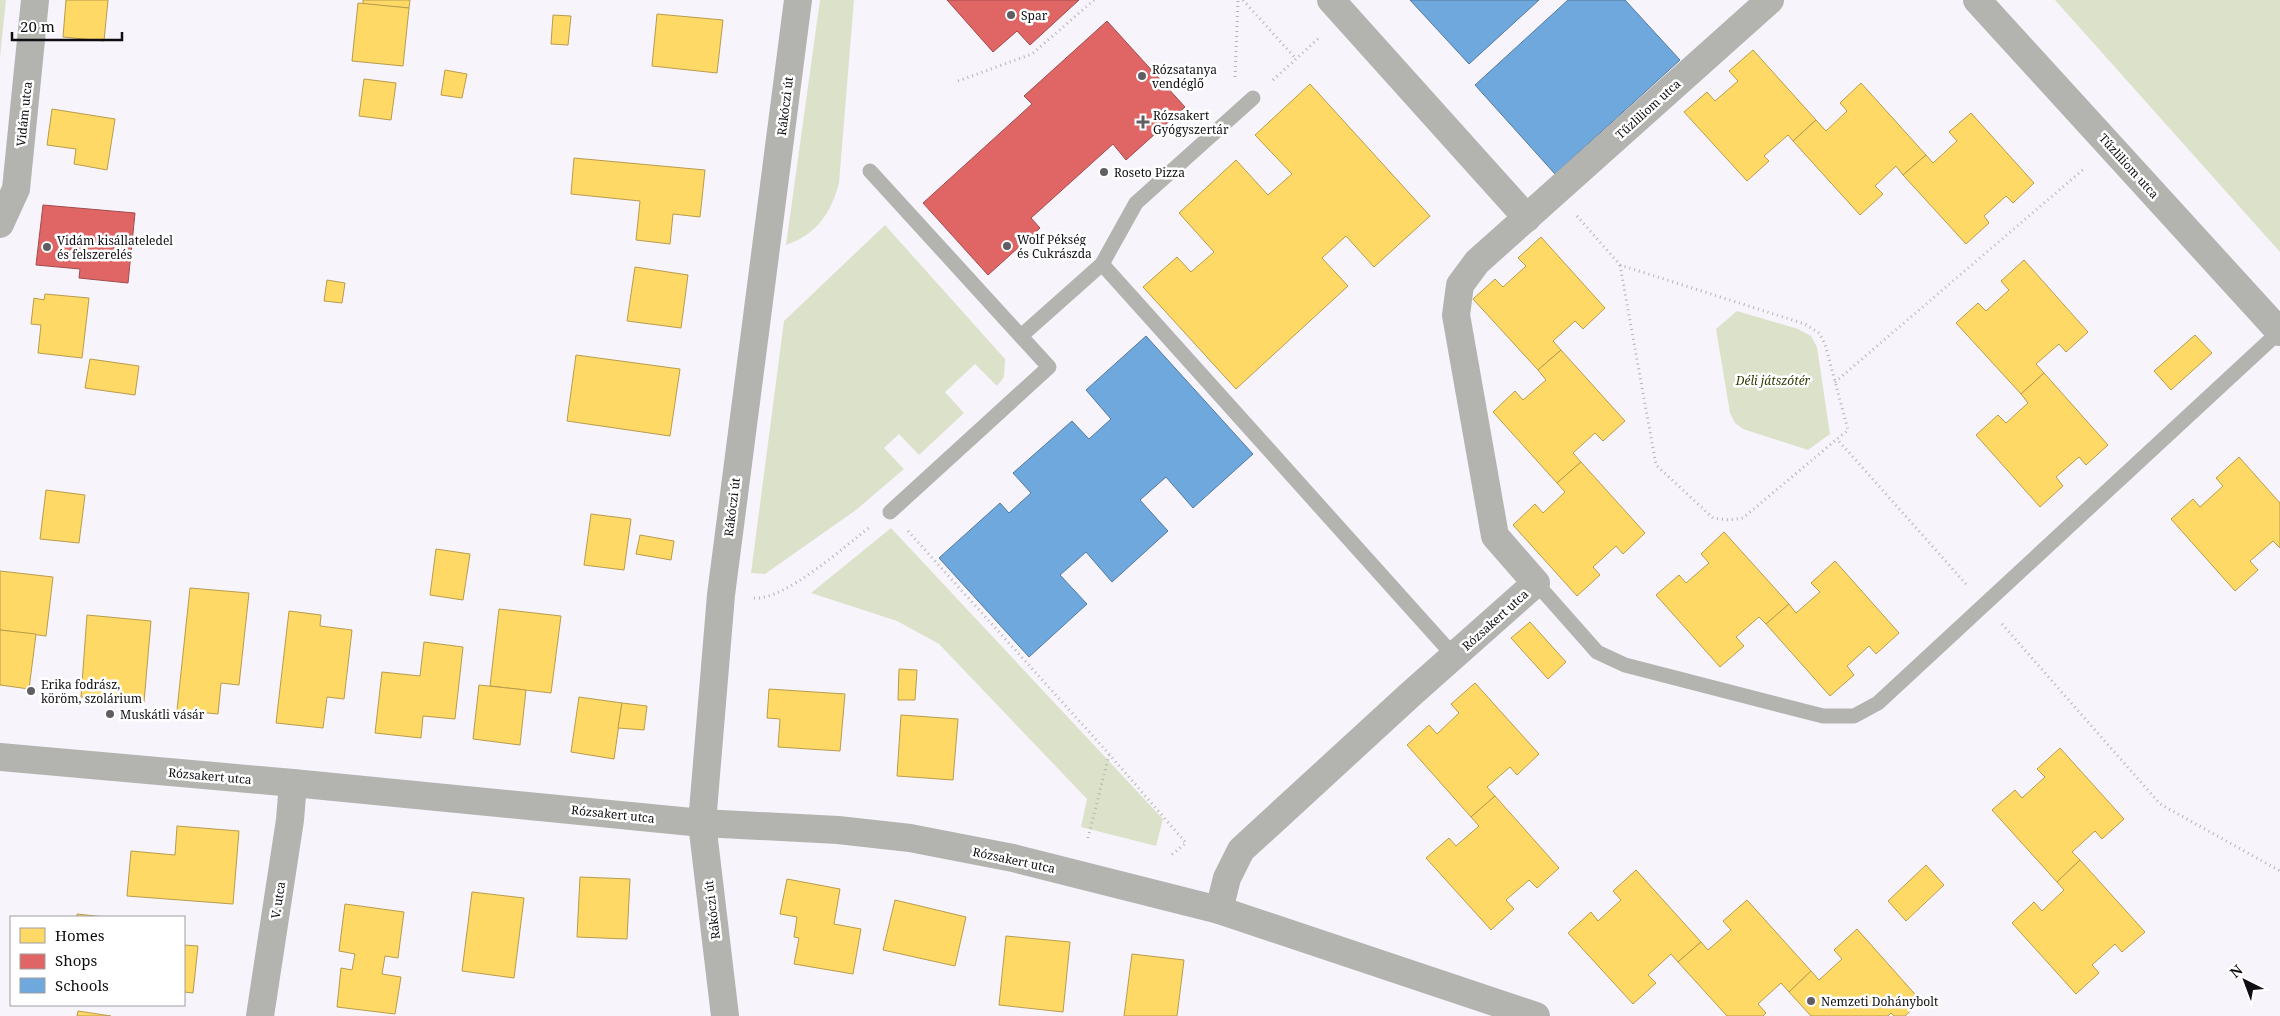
<svg xmlns="http://www.w3.org/2000/svg" width="2280" height="1016" viewBox="0 0 2280 1016" font-family="'Noto Serif',serif">
<rect width="100%" height="100%" fill="#f8f4fc"/>
<g fill="#dce2ca">
<path d="M0 0H6L0 57Z"/>
<path d="M820 0H854L839 183C831 213 817 234 786 245Z"/>
<path d="M2055 0H2280V252Z"/>
<path d="M885 225 1005 359 1004 377 997 386 975 364 945 392 964 413 919 455 899 434 884 448 904 469 856 510 765 574 751 573 784 321Z"/>
<path d="M1737 311 1798 329 1811 336 1817 347 1830 434 1808 450 1743 429 1735 423 1730 413 1716 329Z"/>
<path d="M891 528 1163 819 1156 846 1081 827 1087 799 939 644 897 621 811 593Z"/>
</g>
<g fill="#ffd966" stroke="#b79c4c">
<path d="M66 0H108L104 41 63 37Z"/>
<path d="M363 0H410L409 8 363 4Z"/>
<path d="M358 3 409 8 403 66 352 61Z"/>
<path d="M657 14 723 20 717 73 652 66Z"/>
<path d="M553 15 571 16 568 45 551 44Z"/>
<path d="M1753 50 1816 120 1793 141 1788 135 1764 156 1769 161 1747 181 1684 112 1707 92 1715 101 1738 81 1729 71Z"/>
<path d="M445 70 467 74 462 98 441 95Z"/>
<path d="M364 79 396 83 391 120 359 116Z"/>
<path d="M1861 83 1926 155 1903 175 1896 166 1875 186 1883 194 1860 215 1793 141 1816 120 1826 131 1847 111 1840 103Z"/>
<path d="M1310 84 1430 216 1374 267 1346 236 1322 258 1348 286 1236 389 1143 287 1177 257 1191 272 1214 252 1179 213 1236 160 1268 195 1292 174 1255 135Z"/>
<path d="M52 109 115 119 107 170 74 164 76 149 47 145Z"/>
<path d="M1971 113 2034 183 2013 203 2006 196 1984 216 1989 223 1966 244 1903 175 1926 155 1933 163 1957 141 1949 132Z"/>
<path d="M574 158 705 170 700 217 673 214 670 244 636 240 640 201 571 194Z"/>
<path d="M1541 237 1605 308 1583 329 1575 321 1553 341 1561 350 1538 370 1473 299 1495 279 1503 287 1526 266 1518 258Z"/>
<path d="M2024 260 2088 332 2066 352 2059 344 2036 364 2044 373 2021 394 1956 323 1978 303 1986 311 2009 290 2001 281Z"/>
<path d="M635 267 688 275 681 328 627 321Z"/>
<path d="M327 280 345 283 342 303 324 301Z"/>
<path d="M45 294 89 298 82 358 38 353 41 325 31 324 34 298 44 300Z"/>
<path d="M2195 335 2212 353 2171 390 2154 371Z"/>
<path d="M1561 350 1625 421 1603 441 1595 433 1573 453 1581 462 1557 483 1493 412 1515 391 1523 400 1546 380 1538 370Z"/>
<path d="M576 355 680 369 670 436 567 421Z"/>
<path d="M90 359 139 366 135 395 85 388Z"/>
<path d="M2044 373 2108 445 2086 465 2079 457 2056 477 2063 486 2040 507 1976 435 1998 415 2006 423 2028 403 2021 394Z"/>
<path d="M2239 457 2280 503V548L2273 541 2250 561 2258 570 2235 591 2171 519 2193 499 2200 507 2223 486 2216 478Z"/>
<path d="M1581 462 1645 533 1623 554 1616 546 1593 567 1600 575 1577 596 1513 525 1535 504 1543 513 1565 492 1557 483Z"/>
<path d="M46 490 85 495 79 543 40 539Z"/>
<path d="M591 514 631 519 624 570 584 565Z"/>
<path d="M1724 532 1789 604 1766 624 1759 617 1736 637 1744 646 1720 667 1656 595 1679 575 1686 583 1709 563 1701 554Z"/>
<path d="M640 535 674 541 671 560 636 554Z"/>
<path d="M436 549 470 554 463 600 430 595Z"/>
<path d="M1835 561 1899 633 1876 654 1869 646 1847 666 1854 675 1830 696 1766 624 1789 604 1796 613 1820 592 1811 583Z"/>
<path d="M0 571 53 577 46 636 0 630Z"/>
<path d="M190 588 249 593 239 685 221 683 218 714 177 710Z"/>
<path d="M499 609 561 616 551 693 490 686Z"/>
<path d="M289 611 321 615 320 626 352 630 344 699 327 697 323 728 276 723Z"/>
<path d="M87 615 151 621 144 702 81 697Z"/>
<path d="M1530 622 1566 662 1548 679 1511 638Z"/>
<path d="M0 630 36 634 29 689 0 685Z"/>
<path d="M424 642 463 647 455 719 423 716 421 738 375 733 382 672 420 676Z"/>
<path d="M899 669 917 670 915 700H898Z"/>
<path d="M1475 683 1539 754 1517 775 1510 767 1487 787 1495 796 1471 817 1407 745 1429 725 1437 734 1459 713 1451 704Z"/>
<path d="M479 685 526 690 520 745 473 739Z"/>
<path d="M769 689 845 694 840 751 778 747 780 719 767 718Z"/>
<path d="M579 697 622 703 614 759 571 752Z"/>
<path d="M622 703 647 706 644 730 618 728Z"/>
<path d="M901 715 958 719 953 780 897 776Z"/>
<path d="M2060 748 2124 819 2102 839 2095 831 2072 852 2080 860 2057 882 1992 810 2015 790 2022 798 2045 777 2037 769Z"/>
<path d="M1495 796 1559 868 1537 888 1529 880 1506 900 1514 909 1491 930 1426 858 1449 838 1456 846 1479 826 1471 817Z"/>
<path d="M177 826 239 831 233 904 127 896 131 851 175 855Z"/>
<path d="M2080 860 2145 932 2122 952 2115 944 2092 965 2099 973 2076 994 2012 923 2034 902 2042 911 2064 890 2057 882Z"/>
<path d="M1926 865 1944 885 1906 921 1888 901Z"/>
<path d="M1636 870 1701 942 1678 962 1671 954 1648 975 1656 983 1633 1004 1568 933 1591 912 1598 921 1621 900 1613 891Z"/>
<path d="M580 877 630 879 627 939 577 937Z"/>
<path d="M787 879 840 889 834 924 861 929 853 974 794 964 799 938 794 937 797 917 780 914Z"/>
<path d="M472 892 524 898 514 978 462 971Z"/>
<path d="M895 900 966 917 955 966 883 950Z"/>
<path d="M1747 900 1811 971 1789 992 1781 983 1758 1004 1766 1013 1763 1016H1727L1678 962 1701 942 1708 950 1731 930 1723 921Z"/>
<path d="M345 904 404 912 398 958 385 956 382 974 401 977 395 1014 337 1007 341 968 352 970 355 954 339 951Z"/>
<path d="M77 914 105 917H77Z"/>
<path d="M1857 929 1921 1001 1905 1016H1894L1891 1013 1888 1016H1811L1789 992 1811 971 1819 980 1842 959 1834 950Z"/>
<path d="M1006 936 1070 942 1063 1012 999 1005Z"/>
<path d="M184 945 198 946 193 993 184 992Z"/>
<path d="M1132 954 1184 960 1177 1016H1124Z"/>
<path d="M78 1011 111 1016H77Z"/>
</g>
<g fill="#e06666" stroke="#a14b4c">
<path d="M947 0H1079L1030 45 1017 31 993 52Z"/>
<path d="M1107 21 1185 107 1126 160 1113 144 1031 218 1040 228 988 275 923 203 1032 104 1024 96Z"/>
<path d="M43 205 135 213 128 283 79 278 80 269 36 265Z"/>
</g>
<g fill="#6fa8dc" stroke="#527a9f">
<path d="M1410 0H1539L1469 64Z"/>
<path d="M1568 0H1625L1680 60 1555 174 1475 85Z"/>
<path d="M1146 336 1253 454 1193 508 1166 477 1140 500 1168 531 1112 582 1086 552 1060 575 1087 604 1029 657 939 558 1000 503 1009 513 1031 493 1013 473 1072 421 1089 439 1111 419 1086 390Z"/>
</g>
<g fill="none" stroke-linecap="round" stroke-linejoin="round">
<g stroke="#b5b3b3" stroke-width="3" stroke-dasharray="1 4" stroke-linecap="butt">
<path d="M1243 0 1296 59"/>
<path d="M1235 77 1238 0"/>
<path d="M1273 80 1320 37"/>
<path d="M958 81 1032 54 1094 0"/>
<path d="M1577 216 1620 265 1805 324 1819 333 1825 344 1848 430 1837 439 1966 584"/>
<path d="M1620 265 1656 465 1713 518 1729 520 1743 518 1837 439"/>
<path d="M1835 382 2085 168"/>
<path d="M908 531 1109 754 1186 843 1170 856"/>
<path d="M754 598C784 601 845 546 870 527"/>
<path d="M2002 624 2160 804 2280 871"/>
<path d="M1088 838 1109 755"/>
</g>
<g stroke="#b3b4b0" stroke-width="15">
<path d="M870 171 1049 367 890 512"/>
<path d="M1102 264 1454 656"/>
<path d="M1021 336 1102 264 1136 203 1253 98"/>
<path d="M1536 583 1597 652 1625 665 1823 716H1854L1878 703 2280 331"/>
</g>
<g stroke="#b3b4b0" stroke-width="28">
<path d="M1331 0 1527 218"/>
<path d="M1977 0 2280 332"/>
<path d="M0 224 16 189 35 0"/>
<path d="M1219 910 1227 878 1241 850 1412 693 1536 583 1495 536 1456 315 1460 285 1477 262 1770 0"/>
<path d="M260 1016 290 820 293 783"/>
<path d="M725 1016 702 823 721 595 798 0"/>
</g>
<path stroke="#b3b3b0" stroke-width="28" d="M0 757 293 783 702 823 838 830 910 838 1013 858 1219 910 1536 1016"/>
</g>
<g fill="#615e63" stroke="#fff" stroke-width="2">
<circle cx="1011" cy="15" r="5"/>
<circle cx="1142" cy="76" r="5"/>
<path d="M1140.5 114.5h5v5h5v5h-5v5h-5v-5h-5v-5h5z"/>
<circle cx="1104" cy="172" r="5"/>
<circle cx="1007" cy="246" r="5"/>
<circle cx="47" cy="247" r="5"/>
<circle cx="31" cy="691" r="5"/>
<circle cx="110" cy="714" r="5"/>
<circle cx="1811" cy="1001" r="5"/>
</g>
<g text-anchor="middle" dominant-baseline="central" stroke-width="5" stroke-linejoin="round" paint-order="stroke">
<g font-size="12" fill="#0f0d11" stroke="#fff" text-anchor="start">
<text x="1021" y="15">Spar</text>
<text x="1152" y="69">Rózsatanya<tspan x="1152" dy="14">vendéglő</tspan></text>
<text x="1153" y="115">Rózsakert<tspan x="1153" dy="14">Gyógyszertár</tspan></text>
<text x="1114" y="172">Roseto Pizza</text>
<text x="1017" y="239">Wolf Pékség<tspan x="1017" dy="14">és Cukrászda</tspan></text>
<text x="57" y="240">Vidám kisállateledel<tspan x="57" dy="14">és felszerelés</tspan></text>
<text x="41" y="684">Erika fodrász,<tspan x="41" dy="14">köröm, szolárium</tspan></text>
<text x="120" y="714">Muskátli vásár</text>
<text x="1821" y="1001">Nemzeti Dohánybolt</text>
</g>
<g font-size="12" fill="#0f0d11" stroke="#fff">
<text transform="translate(785 106) rotate(-83)">Rákóczi út</text>
<text transform="translate(1648 109) rotate(-42)">Tűzliliom utca</text>
<text transform="translate(24 114) rotate(-84)">Vidám utca</text>
<text transform="translate(2129 166) rotate(48)">Tűzliliom utca</text>
<text transform="translate(732 507) rotate(-83)">Rákóczi út</text>
<text transform="translate(1495 620) rotate(-42)">Rózsakert utca</text>
<text transform="translate(210 776) rotate(5)">Rózsakert utca</text>
<text transform="translate(613 814) rotate(6)">Rózsakert utca</text>
<text transform="translate(1014 860) rotate(12)">Rózsakert utca</text>
<text transform="translate(278 900) rotate(-81)">V. utca</text>
<text transform="translate(712 910) rotate(-97)">Rákóczi út</text>
</g>
<g font-size="12" font-style="italic" fill="#2f3901" stroke="#fff">
<text x="1773" y="380">Déli játszótér</text>
</g>
</g>
<rect x="10" y="916" width="175" height="90" fill="#ffffff" stroke="#9f9ea0"/>
<rect x="20" y="928" width="25" height="15" fill="#ffd966" stroke="#9f9ea0"/>
<text x="55" y="941" font-size="15" fill="#0f0d11">Homes</text>
<rect x="20" y="954" width="25" height="15" fill="#e06666" stroke="#9f9ea0"/>
<text x="55" y="966" font-size="15" fill="#0f0d11">Shops</text>
<rect x="20" y="978" width="25" height="15" fill="#6fa8dc" stroke="#9f9ea0"/>
<text x="55" y="991" font-size="15" fill="#0f0d11">Schools</text>
<g transform="translate(2245 981) rotate(318)" stroke="#ffffff" stroke-width="4" paint-order="stroke">
<path d="M0-4L9 19L0 12L-9 19Z" fill="#0f0d11"/>
<text y="-8" font-size="14" font-weight="bold" text-anchor="middle" fill="#0f0d11">N</text>
</g>
<path d="M12 32v8h110v-8" fill="none" stroke="#0f0d11" stroke-width="2.5"/>
<text x="20" y="32" font-size="15" fill="#0f0d11" stroke="#ffffff" stroke-width="4" paint-order="stroke">20 m</text>
</svg>
